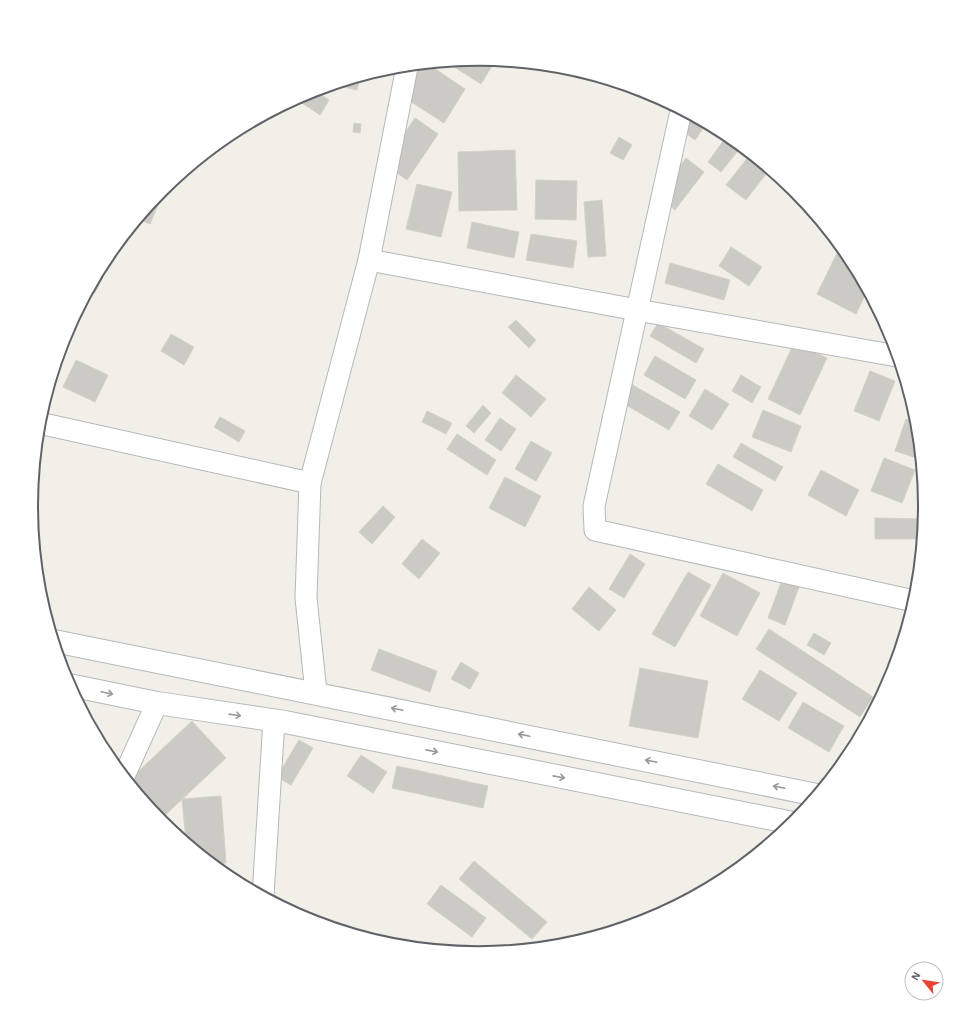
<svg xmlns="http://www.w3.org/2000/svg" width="956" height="1013" viewBox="0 0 956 1013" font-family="'Alegreya Sans',sans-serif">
<rect width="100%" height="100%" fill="#f1efe8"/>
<g fill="#cccac5" stroke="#d6d1c6">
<path d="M478 60 495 61 481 84 448 63Z"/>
<path d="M428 64 465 89 444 123 402 96 422 65Z"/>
<path d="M360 78 357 90 340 86 341 83Z"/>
<path d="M315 91 329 100 320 115 296 99Z"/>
<path d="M679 110 706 124 695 140 671 122Z"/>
<path d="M415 118 438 134 407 180 384 164Z"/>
<path d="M354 123 361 124 360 133 353 132Z"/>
<path d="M727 136 741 147 721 172 708 162Z"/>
<path d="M619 137 632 145 623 160 610 153Z"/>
<path d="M515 150 517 210 459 211 458 152Z"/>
<path d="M750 155 769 170 746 200 726 185Z"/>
<path d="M686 158 704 172 675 210 657 196Z"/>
<path d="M536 180 577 181 576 220 535 219Z"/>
<path d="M417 184 452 192 441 237 406 229Z"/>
<path d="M165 188 150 224 138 219 162 190Z"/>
<path d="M602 200 606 256 588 257 584 202Z"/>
<path d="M472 222 519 232 514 258 467 248Z"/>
<path d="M531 234 577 241 573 268 526 260Z"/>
<path d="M118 245 95 293 89 290 106 258Z"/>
<path d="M731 247 762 267 749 286 719 266Z"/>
<path d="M840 247 850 258 867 291 856 314 817 294Z"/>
<path d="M670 263 730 280 724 300 665 283Z"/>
<path d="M516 320 536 340 529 348 508 327Z"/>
<path d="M658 323 704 349 696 363 650 336Z"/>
<path d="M171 334 194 347 184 365 161 351Z"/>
<path d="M794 343 827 358 800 415 768 399Z"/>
<path d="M655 356 696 380 685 399 644 375Z"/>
<path d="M76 360 108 375 95 402 63 387Z"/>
<path d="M870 371 895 381 879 421 854 411Z"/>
<path d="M516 375 546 399 531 417 502 393Z"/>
<path d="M741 375 761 387 752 403 732 391Z"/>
<path d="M631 384 680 412 669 430 621 402Z"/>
<path d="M705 389 729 404 712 430 689 416Z"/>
<path d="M483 405 491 413 474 433 466 426Z"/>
<path d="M763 410 801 426 791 452 752 437Z"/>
<path d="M427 411 452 423 446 434 422 422Z"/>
<path d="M220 417 245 431 239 442 214 427Z"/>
<path d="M500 418 516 429 501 451 485 440Z"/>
<path d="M906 419 917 423 920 459 895 451Z"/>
<path d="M457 434 496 460 487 475 447 449Z"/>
<path d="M531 441 552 453 536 481 515 469Z"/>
<path d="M741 443 783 467 775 481 733 457Z"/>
<path d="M884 458 915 470 902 503 871 491Z"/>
<path d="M718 464 763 490 752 511 706 484Z"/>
<path d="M821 470 859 490 846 516 808 495Z"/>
<path d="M505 477 541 496 525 527 489 508Z"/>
<path d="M383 506 395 517 372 544 359 532Z"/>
<path d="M875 518 921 519V539H875Z"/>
<path d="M422 539 440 553 419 579 402 564Z"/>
<path d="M630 554 645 564 624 598 609 589Z"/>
<path d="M688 572 711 585 675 647 652 634Z"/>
<path d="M723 573 760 593 737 636 700 616Z"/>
<path d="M782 580 799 587 785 625 768 618Z"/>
<path d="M589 587 616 610 599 631 572 609Z"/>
<path d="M769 629 873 697 860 717 756 649Z"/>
<path d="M814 633 831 643 824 655 807 645Z"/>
<path d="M379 649 437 671 430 692 371 670Z"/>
<path d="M461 662 479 673 470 689 451 679Z"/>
<path d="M640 668 708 681 698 738 629 726Z"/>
<path d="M760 670 797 693 779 721 742 699Z"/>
<path d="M803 702 844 726 829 752 788 728Z"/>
<path d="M192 721 226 758 160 820 128 781Z"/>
<path d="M299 740 313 748 291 785 277 777Z"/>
<path d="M361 755 387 772 373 793 347 776Z"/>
<path d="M397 766 488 786 483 808 392 788Z"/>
<path d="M221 796 226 863 212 864 186 842 182 799Z"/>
<path d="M474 861 547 922 532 939 459 879Z"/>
<path d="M441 885 486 918 472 937 427 904Z"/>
</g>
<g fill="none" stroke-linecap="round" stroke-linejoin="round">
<g stroke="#b5b8bc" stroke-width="23">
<g id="minor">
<path d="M681 111 594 506 595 530 914 601"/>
<path d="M369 260 637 310 897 356"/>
<path d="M39 423 310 483"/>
<path d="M316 692 306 598 310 483 369 260 407 67"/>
<path d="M124 776 157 703"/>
<path d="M263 896 274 720"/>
</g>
</g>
<g stroke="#b5b8bc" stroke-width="24">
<g id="tertiary">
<path d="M54 641 817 795"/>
<path d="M69 685 157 703 285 722 793 823"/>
</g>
</g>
<use href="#minor" stroke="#fff" stroke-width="21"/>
<use href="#tertiary" stroke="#fff" stroke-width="22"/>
</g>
<defs><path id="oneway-shaft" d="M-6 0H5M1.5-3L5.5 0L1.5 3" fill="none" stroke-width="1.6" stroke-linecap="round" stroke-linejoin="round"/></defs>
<g stroke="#979a9d">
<use href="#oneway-shaft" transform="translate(107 693) rotate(12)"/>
<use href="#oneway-shaft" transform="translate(397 709) rotate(-168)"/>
<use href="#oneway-shaft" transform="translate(235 715) rotate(8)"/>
<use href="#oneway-shaft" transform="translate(524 735) rotate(-168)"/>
<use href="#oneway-shaft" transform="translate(432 751) rotate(11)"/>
<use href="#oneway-shaft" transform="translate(651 761) rotate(-168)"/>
<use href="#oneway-shaft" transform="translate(559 777) rotate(11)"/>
<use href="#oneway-shaft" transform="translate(779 787) rotate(-168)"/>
</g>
<path d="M0 0H956V1013H0ZM38 506a440 440 0 1 1 880 0a440 440 0 1 1-880 0Z" fill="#fff" fill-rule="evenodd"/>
<path fill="none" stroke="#5f6368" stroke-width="2" d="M38 506a440 440 0 1 1 880 0a440 440 0 1 1-880 0Z"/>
<g transform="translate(924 981) rotate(300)"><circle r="19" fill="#ffffff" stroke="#bfc1c3"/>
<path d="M0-3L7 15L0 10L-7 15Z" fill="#ea4335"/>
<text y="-6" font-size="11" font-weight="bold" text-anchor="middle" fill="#5f6368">N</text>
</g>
</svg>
